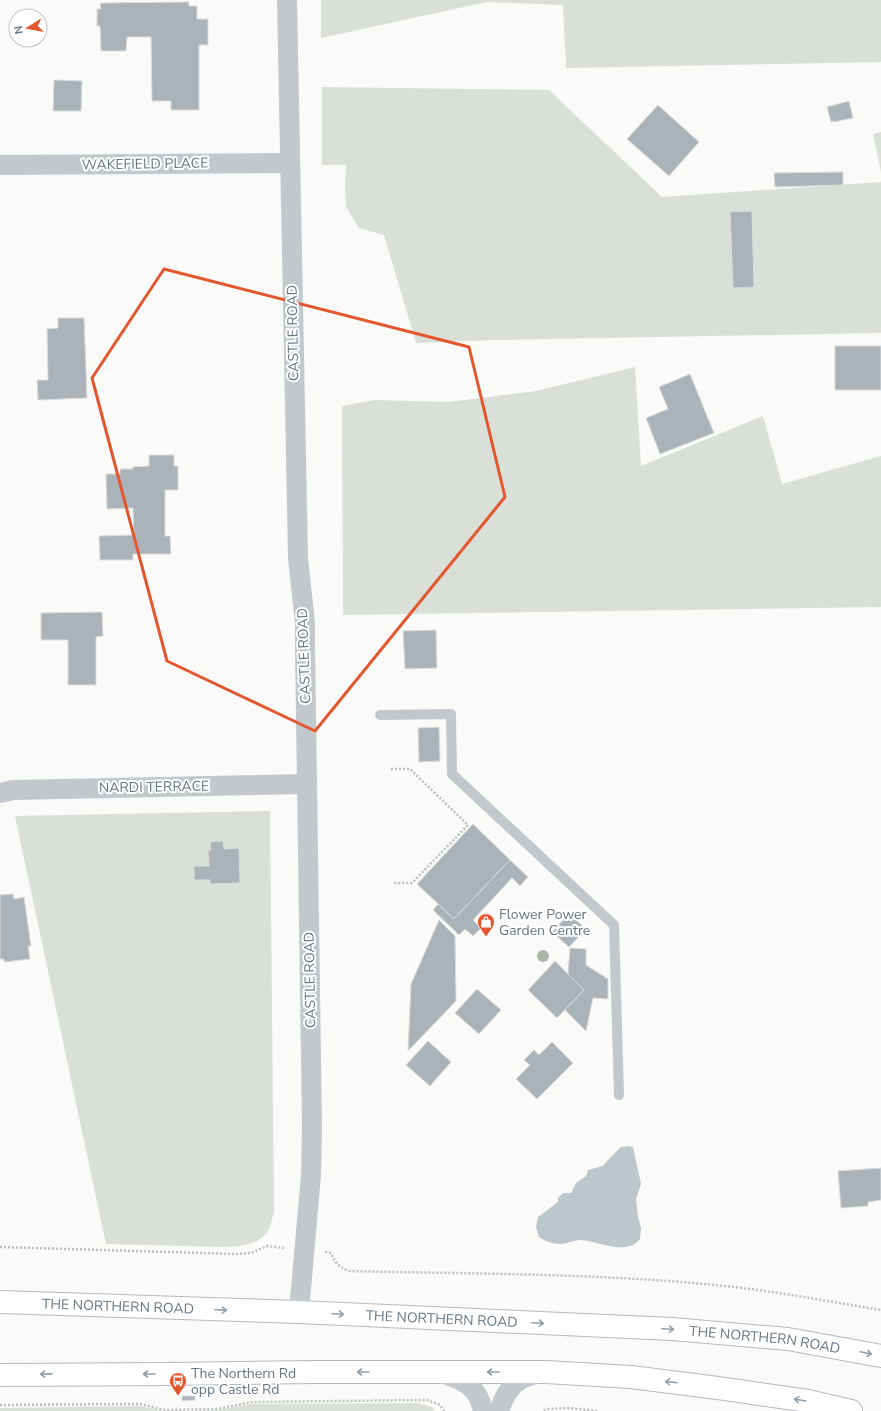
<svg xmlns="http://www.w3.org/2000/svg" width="881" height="1411" viewBox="0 0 881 1411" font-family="'Nunito Sans',sans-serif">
<rect width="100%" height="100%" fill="#fafaf8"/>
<g fill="#dadfd7">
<path d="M321 0H881V62L566 68 563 5 487 2 321 38Z"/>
<path d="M322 87 549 90 662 197 881 182V333L494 340 416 343 384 235 359 228 346 207 345 185 346 165H322Z"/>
<path d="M881 132V172L873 134Z"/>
<path d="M635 367 641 466 763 416 782 484 881 456V607L343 615 342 406 375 400 448 402 536 391Z"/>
<path d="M270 811 274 1212C272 1217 272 1223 269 1228 262 1245 240 1246 224 1247L106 1244 15 816Z"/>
<path d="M417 1403 432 1407 435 1411H191L218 1410 252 1404Z"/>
<path d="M139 1406 165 1411H0V1408Z"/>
</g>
<path fill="#bbc7cb" d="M629 1146 633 1147 641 1184 636 1199 638 1217 641 1228 640 1239C638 1241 635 1244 633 1245 617 1252 597 1241 581 1240 573 1240 567 1244 560 1244 552 1244 545 1241 539 1237L536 1227 538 1217 558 1202V1198L563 1193H571L576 1183 586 1176 588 1170 603 1166 607 1161 621 1147Z"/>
<g fill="#aab3b9" stroke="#dcdcda">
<path d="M189 2V6H197V19H208V45H199V110H171V101H152L151 37H127L126 51H101L100 26H97V9H101L100 3Z"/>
<path d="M54 80 82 81 81 111H53Z"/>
<path d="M849 101 853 118 834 122V121L831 122 827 107Z"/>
<path d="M658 105 699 142 669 176 627 139Z"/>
<path d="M843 172V185L775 187 774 173Z"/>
<path d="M752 211 754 287 733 288 730 212Z"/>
<path d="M58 318H84L87 398 38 400 37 380H48L47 329 58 328Z"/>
<rect x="835" y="346" width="46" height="44"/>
<path d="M690 374 714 433 660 454 646 418 668 409 659 387Z"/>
<path d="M149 455H174V466H178V490H165V536H170L171 554H133V560H100L99 536 134 535 133 508 107 509 106 474H120V469H133V467L149 466Z"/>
<path d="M102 612 103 636 96 637V685H68V640H41V613Z"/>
<path d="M436 630 437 668 405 669 403 631Z"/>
<path d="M439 727 440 761 419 762 418 728Z"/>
<path d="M473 824 510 860 454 919 417 884Z"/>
<path d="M223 841 224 849 239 848 240 883 210 884V880H194V866H209L208 850H211L210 842Z"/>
<path d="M510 860 528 877 520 886 512 878 473 920 481 928 473 936 465 929 459 935 433 910 438 904 454 919Z"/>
<path d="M13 894 14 899 24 897 31 946H28L30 959 4 962V959H0V895Z"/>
<path d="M569 914 586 929 569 947 552 932Z"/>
<path d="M439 920 455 936 456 1001 408 1051 411 984Z"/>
<path d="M570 948 586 949V965L608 979V999L593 998 586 1031 565 1010 584 990 568 974Z"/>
<path d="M555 961 584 990 557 1018 528 990Z"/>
<path d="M477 989 501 1010 479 1034 455 1013Z"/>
<path d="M428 1041 451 1062 430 1086 406 1065Z"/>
<path d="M552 1042 573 1063 537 1099 516 1079 530 1065 524 1060 534 1050 539 1055Z"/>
<path d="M881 1168V1200L868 1202V1206L841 1208 838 1171Z"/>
<path d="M182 1396H195V1400L182 1401Z"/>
</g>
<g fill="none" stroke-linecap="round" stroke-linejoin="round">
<g stroke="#b4b9bd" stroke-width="24">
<g id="highway">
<path id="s1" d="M0 1302 299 1312 672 1329 788 1339 881 1356"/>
<path d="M0 1375 169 1374 316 1372H546L631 1377 718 1388 808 1401 851 1411"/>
</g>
</g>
<g stroke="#bbbfc2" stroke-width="2.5" stroke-dasharray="2 2" stroke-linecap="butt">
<path d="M391 769H410L468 825 412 883H394"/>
<path d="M0 1247 236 1254 251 1253 267 1246 284 1248"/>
<path d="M325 1252 331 1253C335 1263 339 1267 349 1271 470 1274 593 1273 714 1285 770 1290 826 1301 881 1310"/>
<path d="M0 1405 140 1404 165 1410 217 1409 253 1402 427 1400 440 1405 444 1411"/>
<path d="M544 1411 547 1409 568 1408 599 1411"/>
</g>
<path stroke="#c3c8cc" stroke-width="10" d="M380 715 451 714 452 774 614 925 619 1095"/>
<g stroke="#c3c8cc" stroke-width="20">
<path d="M287 0 298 558 305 623V646L312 1128 311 1175 299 1312"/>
<path d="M0 165 290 163"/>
<path d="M0 793 13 790 307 784"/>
<path d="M442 1373C465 1381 478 1386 483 1411"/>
<path d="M499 1411C507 1388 515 1378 540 1373"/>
</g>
<use href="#highway" stroke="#fff" stroke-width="22"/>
</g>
<circle fill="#aab4a7" cx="543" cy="956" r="6"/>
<defs><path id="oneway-shaft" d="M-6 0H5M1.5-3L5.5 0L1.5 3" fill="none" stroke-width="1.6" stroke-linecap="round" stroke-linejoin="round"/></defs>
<g stroke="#939fa8">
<use href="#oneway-shaft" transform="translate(221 1310) rotate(2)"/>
<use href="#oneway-shaft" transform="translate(338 1314) rotate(3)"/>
<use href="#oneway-shaft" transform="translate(538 1323) rotate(3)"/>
<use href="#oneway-shaft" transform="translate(668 1329) rotate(3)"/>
<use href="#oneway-shaft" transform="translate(866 1353) rotate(12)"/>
<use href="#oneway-shaft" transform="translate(363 1372) rotate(-180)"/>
<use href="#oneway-shaft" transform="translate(493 1372) rotate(-180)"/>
<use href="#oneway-shaft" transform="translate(46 1374) rotate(179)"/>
<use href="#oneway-shaft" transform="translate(149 1374) rotate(-180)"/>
<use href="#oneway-shaft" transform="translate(671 1382) rotate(-173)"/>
<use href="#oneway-shaft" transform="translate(800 1400) rotate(-171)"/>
</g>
<path fill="none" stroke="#e4572e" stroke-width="3" stroke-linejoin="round" d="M164 269 469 347 505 497 315 731 167 661 92 378Z"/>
<defs>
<g id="shop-pin" transform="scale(0.9)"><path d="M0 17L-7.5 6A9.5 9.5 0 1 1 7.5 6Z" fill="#e4572e" stroke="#fff"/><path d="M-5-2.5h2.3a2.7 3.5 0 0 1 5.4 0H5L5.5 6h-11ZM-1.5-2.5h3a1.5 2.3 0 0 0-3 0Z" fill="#fff"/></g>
<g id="bus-pin" transform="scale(0.9)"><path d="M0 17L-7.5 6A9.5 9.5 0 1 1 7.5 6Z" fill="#e4572e" stroke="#fff"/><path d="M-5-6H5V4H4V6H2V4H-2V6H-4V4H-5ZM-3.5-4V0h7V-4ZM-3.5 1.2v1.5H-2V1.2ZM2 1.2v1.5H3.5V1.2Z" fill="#fff"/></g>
</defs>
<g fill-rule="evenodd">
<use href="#shop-pin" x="486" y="922"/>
<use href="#bus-pin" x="178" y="1381"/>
</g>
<g text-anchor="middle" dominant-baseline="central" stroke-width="4" stroke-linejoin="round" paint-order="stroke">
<g font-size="14" fill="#657683" stroke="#fff">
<text transform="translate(145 164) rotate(-1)">WAKEFIELD PLACE</text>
<text transform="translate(293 333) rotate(-91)">CASTLE ROAD</text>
<text transform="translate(304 656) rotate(-92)">CASTLE ROAD</text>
<text transform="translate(154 787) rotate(-1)">NARDI TERRACE</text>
<text transform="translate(310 980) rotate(-91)">CASTLE ROAD</text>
<text stroke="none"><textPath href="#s1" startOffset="118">THE NORTHERN ROAD</textPath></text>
<text stroke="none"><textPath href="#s1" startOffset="442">THE NORTHERN ROAD</textPath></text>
<text stroke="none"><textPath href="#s1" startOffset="766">THE NORTHERN ROAD</textPath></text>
</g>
<g font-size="14" fill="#657683" stroke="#fff" text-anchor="start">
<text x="499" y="914">Flower Power<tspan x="499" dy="16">Garden Centre</tspan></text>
<text x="191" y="1373">The Northern Rd<tspan x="191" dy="16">opp Castle Rd</tspan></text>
</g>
</g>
<g transform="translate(28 28) rotate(259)"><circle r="19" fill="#ffffff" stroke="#c1c8cd"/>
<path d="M0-3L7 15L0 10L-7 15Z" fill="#e4572e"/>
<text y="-6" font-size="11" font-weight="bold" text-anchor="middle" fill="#657683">N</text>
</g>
</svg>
